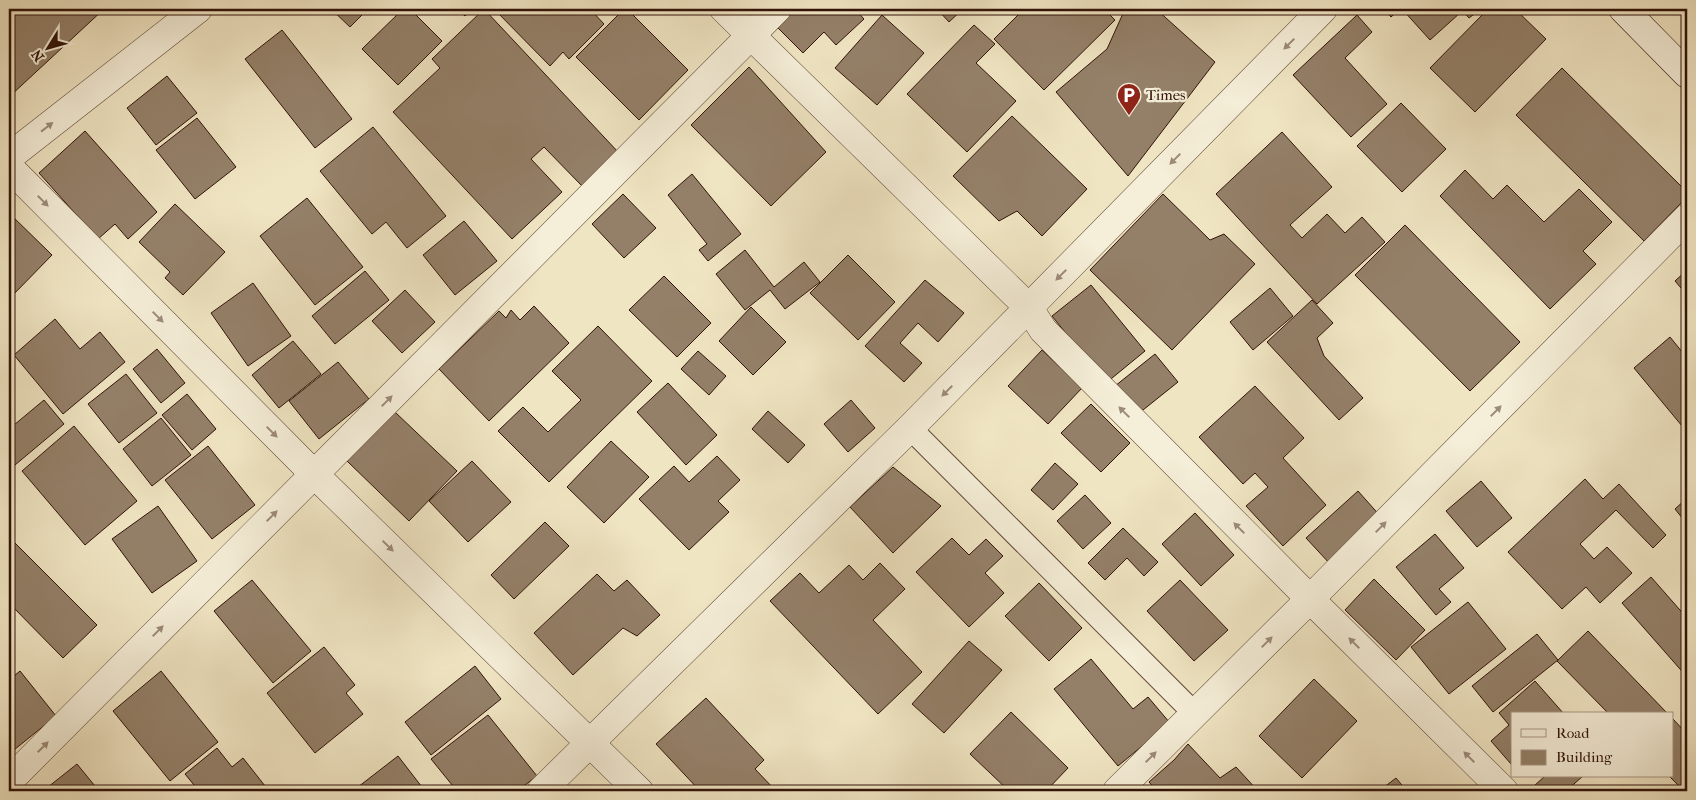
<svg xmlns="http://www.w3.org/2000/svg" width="1696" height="800" viewBox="0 0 1696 800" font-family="'IM FELL French Canon',serif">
<rect width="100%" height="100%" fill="#f0e5c3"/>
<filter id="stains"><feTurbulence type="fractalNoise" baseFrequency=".004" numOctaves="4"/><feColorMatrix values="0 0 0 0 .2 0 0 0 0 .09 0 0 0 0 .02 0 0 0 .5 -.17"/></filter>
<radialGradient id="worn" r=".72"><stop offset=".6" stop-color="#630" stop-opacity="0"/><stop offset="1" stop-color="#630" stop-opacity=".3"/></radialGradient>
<g fill="#948069" stroke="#311308">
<path d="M9 9H104L9 97Z"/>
<path d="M331 9H368L350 27Z"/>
<path d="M403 9H410L442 41 398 85 362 49Z"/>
<path d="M457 9H472L465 16Z"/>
<path d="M484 9 619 153 583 187 544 147 531 159 562 192 512 239 393 112 440 68 432 59Z"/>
<path d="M494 9H590L604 24 569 59 563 52 550 66Z"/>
<path d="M624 9H627L688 70 639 120 576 57Z"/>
<path d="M790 9H855L864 19 836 45 824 32 803 53 774 24Z"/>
<path d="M937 9H963L949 22Z"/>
<path d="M1024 9H1104L1115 20 1044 90 994 39Z"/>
<path d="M1125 9H1156L1215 62 1128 176 1056 92 1107 49Z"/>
<path d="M1384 9H1400L1391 17Z"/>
<path d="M1402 9H1456L1460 13 1430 40Z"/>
<path d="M1461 9H1481L1469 18Z"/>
<path d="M1488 9H1515L1546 39 1475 112 1430 68Z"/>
<path d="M882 15 924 53 877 105 835 68Z"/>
<path d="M1357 15 1372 32 1345 58 1387 104 1351 137 1293 75Z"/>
<path d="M974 25 995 44 976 63 1016 101 967 152 907 94Z"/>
<path d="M282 30 352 119 315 148 245 59Z"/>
<path d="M749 67 826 152 771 206 691 125Z"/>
<path d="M1562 68 1687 192V197L1644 241 1516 115Z"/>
<path d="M167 76 197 113 156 145 127 108Z"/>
<path d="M1401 103 1446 149 1402 192 1357 146Z"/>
<path d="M1012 116 1087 189 1042 236 1017 211 999 221 953 176Z"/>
<path d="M197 118 236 167 195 199 156 150Z"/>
<path d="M373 127 446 216 407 248 386 222 372 234 320 171Z"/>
<path d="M85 131 157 212 128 239 115 224 98 239 39 173Z"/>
<path d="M1282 132 1332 187 1290 225 1302 238 1327 214 1345 233 1362 217 1385 242 1317 304 1216 194Z"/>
<path d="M1465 170 1493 199 1507 185 1544 222 1579 189 1612 222 1583 251 1596 264 1550 309 1440 196Z"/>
<path d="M692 174 741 234 708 261 699 250 707 244 668 195Z"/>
<path d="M623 194 656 228 624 258 592 224Z"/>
<path d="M1163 194 1210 240 1224 234 1255 264 1172 350 1090 270Z"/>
<path d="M307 198 363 267 315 305 260 236Z"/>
<path d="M175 204 225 252 183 295 165 278 170 272 139 242Z"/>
<path d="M9 213 52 255 11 297 9 294Z"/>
<path d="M464 221 497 261 455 295 423 255Z"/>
<path d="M1405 225 1520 342 1470 391 1355 275Z"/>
<path d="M745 250 774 287 804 262 820 282 785 309 770 290 745 310 716 274Z"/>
<path d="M848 255 895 302 858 340 810 293Z"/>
<path d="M1687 270V295L1675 281Z"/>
<path d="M365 271 389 300 335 344 312 316Z"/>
<path d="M664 276 711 323 677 357 629 310Z"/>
<path d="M925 280 964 313 938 342 918 323 900 343 922 363 904 382 865 346Z"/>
<path d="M253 283 291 336 248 366 211 313Z"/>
<path d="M1091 285 1145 351 1106 383 1052 316Z"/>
<path d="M1270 288 1293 316 1253 350 1230 322Z"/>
<path d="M405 290 435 322 402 353 372 321Z"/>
<path d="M1312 300 1333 323 1317 338 1324 356 1363 398 1339 420 1267 342Z"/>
<path d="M534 306 569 343 489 421 439 369 499 311 506 318 511 310 520 320Z"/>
<path d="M751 307 786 342 753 375 719 341Z"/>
<path d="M55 319 80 349 100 332 125 362 63 414 14 355Z"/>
<path d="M598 326 652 381 549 482 498 431 523 407 548 432 581 400 552 371Z"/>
<path d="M1670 337 1687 358V432L1634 368Z"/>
<path d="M293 341 321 374 279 408 252 375Z"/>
<path d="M157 349 185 383 161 403 133 369Z"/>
<path d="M1042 350 1082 388 1048 424 1008 386Z"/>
<path d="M698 351 726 376 709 395 681 369Z"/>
<path d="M1155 354 1178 382 1138 414 1115 386Z"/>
<path d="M338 362 369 399 319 439 289 401Z"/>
<path d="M126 374 157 413 119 443 88 404Z"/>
<path d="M668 383 717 435 686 465 637 412Z"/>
<path d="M1255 386 1304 438 1283 458 1326 505 1283 546 1246 506 1268 487 1255 473 1243 484 1199 437Z"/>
<path d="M187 394 216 429 192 450 162 415Z"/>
<path d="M44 400 64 424 9 470V419L14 425Z"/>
<path d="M851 400 875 428 848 452 824 424Z"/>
<path d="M1091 404 1130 443 1101 472 1061 433Z"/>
<path d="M768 411 805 445 788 463 752 429Z"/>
<path d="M395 412 457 471 409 521 347 461Z"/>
<path d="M161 418 191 455 152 486 123 449Z"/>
<path d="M74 426 137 501 85 545 22 471Z"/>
<path d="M611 441 649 477 604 523 567 487Z"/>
<path d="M208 446 255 505 212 539 165 480Z"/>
<path d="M717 456 740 480 718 501 729 512 689 550 639 499 674 466 689 482Z"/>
<path d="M472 461 511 502 468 542 429 501Z"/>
<path d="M1055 463 1078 484 1053 510 1031 490Z"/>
<path d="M893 467 941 506 893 553 850 507Z"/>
<path d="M1585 479 1603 499 1619 484 1666 535 1653 548 1616 510 1580 544 1594 559 1607 547 1632 573 1600 603 1586 587 1562 609 1508 552Z"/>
<path d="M1481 481 1512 518 1477 547 1446 511Z"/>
<path d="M1687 488V524L1675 509 1686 499 1681 493Z"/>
<path d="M1358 491 1382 518 1331 565 1306 538Z"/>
<path d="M1085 495 1111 523 1083 549 1057 521Z"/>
<path d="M158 506 197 561 152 593 112 539Z"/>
<path d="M1195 513 1234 555 1201 586 1162 544Z"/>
<path d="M545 522 569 546 514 599 491 575Z"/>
<path d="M1123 528 1158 562 1144 576 1127 558 1105 580 1088 563Z"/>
<path d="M1435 534 1464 568 1439 589 1451 602 1436 615 1396 567Z"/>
<path d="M9 537 97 625 63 658 9 603Z"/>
<path d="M952 538 969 555 986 539 1003 556 985 573 1004 593 969 627 916 572Z"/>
<path d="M880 563 905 589 873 620 922 672 878 714 770 601 800 573 819 593 849 565 863 580Z"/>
<path d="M597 574 614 591 627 580 660 615 637 636 623 628 573 675 534 633Z"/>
<path d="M1651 577 1687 618V677L1622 603Z"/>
<path d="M1374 579 1425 630 1396 660 1345 610Z"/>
<path d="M252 580 311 651 273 683 214 611Z"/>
<path d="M1180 580 1228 630 1194 661 1147 611Z"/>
<path d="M1039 583 1082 628 1049 661 1005 616Z"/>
<path d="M1468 602 1506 649 1449 694 1411 647Z"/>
<path d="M1588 631 1668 714H1609L1557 661Z"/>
<path d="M1537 634 1558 660 1493 712 1472 686Z"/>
<path d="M969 641 1002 670 944 733 912 704Z"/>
<path d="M324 647 355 685 346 693 363 714 315 753 267 693Z"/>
<path d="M1091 659 1133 709 1148 697 1170 723 1118 766 1054 689Z"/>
<path d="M475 666 501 699 431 755 405 722Z"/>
<path d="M20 671 56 716 9 754V680Z"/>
<path d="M161 671 218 742 170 781 113 711Z"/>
<path d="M1314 679 1357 721 1302 778 1259 736Z"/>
<path d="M1535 681 1564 714H1512L1511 764 1491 741 1509 725 1499 713Z"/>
<path d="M706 698 764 760 755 769 776 791H700L656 744Z"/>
<path d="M1011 712 1068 768 1046 791H1009L970 754Z"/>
<path d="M488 715 537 776 517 791H457L431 759Z"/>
<path d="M1672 718 1687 734V791H1684L1669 776H1672Z"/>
<path d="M1188 744 1220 778 1236 767 1258 791H1157L1149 782 1174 760Z"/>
<path d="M217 748 232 767 243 758 269 791H199L185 774Z"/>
<path d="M398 756 425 791H362L358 787Z"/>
<path d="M77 764 99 791H43Z"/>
<path d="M1545 776H1583L1566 791H1539L1534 786Z"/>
<path d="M1396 778 1407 791H1379Z"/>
</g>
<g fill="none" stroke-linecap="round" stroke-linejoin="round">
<g stroke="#614837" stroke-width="24">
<path id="lane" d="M910 428 1194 713"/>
</g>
<g stroke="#614837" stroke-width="29">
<g id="street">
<path d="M724 9 1029 308 1043 330 1310 599 1504 791"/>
<path d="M9 157 198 9"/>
<path d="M9 167 314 474 639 791"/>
<path d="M9 781 777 9"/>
<path d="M541 791 910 428 1323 9"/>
<path d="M1117 791 1310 599 1687 218"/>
</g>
</g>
<g stroke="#311308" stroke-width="29">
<path id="secondary" d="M1623 9 1687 74"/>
</g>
<use href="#lane" stroke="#f5eed8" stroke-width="22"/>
<use href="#street" stroke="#f5eed8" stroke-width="28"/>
<use href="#secondary" stroke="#f5eed8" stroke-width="28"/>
</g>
<defs><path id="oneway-solid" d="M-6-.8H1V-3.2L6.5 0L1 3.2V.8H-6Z" transform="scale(1.25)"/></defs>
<g fill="#9d8b7a">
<use href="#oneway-solid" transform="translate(1289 44) rotate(135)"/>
<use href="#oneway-solid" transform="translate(47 127) rotate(-38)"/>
<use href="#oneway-solid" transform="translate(1175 159) rotate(135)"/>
<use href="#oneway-solid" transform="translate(43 201) rotate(45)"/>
<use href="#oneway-solid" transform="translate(1061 275) rotate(135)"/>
<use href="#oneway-solid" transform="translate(158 317) rotate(45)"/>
<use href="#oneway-solid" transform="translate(947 391) rotate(135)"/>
<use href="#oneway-solid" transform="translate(387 401) rotate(-45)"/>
<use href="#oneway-solid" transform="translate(1496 411) rotate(-45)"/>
<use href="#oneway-solid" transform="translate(1124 412) rotate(-135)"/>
<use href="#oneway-solid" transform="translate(272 432) rotate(45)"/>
<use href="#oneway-solid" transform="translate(272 516) rotate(-45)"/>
<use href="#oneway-solid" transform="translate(1381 527) rotate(-45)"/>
<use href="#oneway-solid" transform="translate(1239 528) rotate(-135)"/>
<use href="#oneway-solid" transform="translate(388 546) rotate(44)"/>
<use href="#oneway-solid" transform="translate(158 631) rotate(-45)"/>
<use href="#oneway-solid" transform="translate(1267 642) rotate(-45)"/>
<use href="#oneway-solid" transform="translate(1354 643) rotate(-135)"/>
<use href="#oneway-solid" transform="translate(43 747) rotate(-45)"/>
<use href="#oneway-solid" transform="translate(1151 757) rotate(-45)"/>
<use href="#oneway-solid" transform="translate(1469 757) rotate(-135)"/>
</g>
<defs>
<g id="parking-pin" transform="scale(1.25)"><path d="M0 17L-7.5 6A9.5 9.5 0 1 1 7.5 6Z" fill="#8f2418" stroke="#f5eed8"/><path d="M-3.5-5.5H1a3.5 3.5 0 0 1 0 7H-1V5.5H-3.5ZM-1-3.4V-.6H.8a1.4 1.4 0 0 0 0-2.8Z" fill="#fff"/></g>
</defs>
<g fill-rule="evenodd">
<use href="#parking-pin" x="1129" y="95"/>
</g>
<g text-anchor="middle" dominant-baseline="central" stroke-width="4.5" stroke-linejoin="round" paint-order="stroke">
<g font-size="15" fill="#311308" stroke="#f5eed8" text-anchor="start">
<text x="1146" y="95">Times</text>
</g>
</g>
<rect width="1696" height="800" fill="none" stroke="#f0e5c3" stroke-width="30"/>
<rect x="10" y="10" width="1676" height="780" fill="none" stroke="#311308" stroke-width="2.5"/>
<rect x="15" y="15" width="1666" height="770" fill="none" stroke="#311308"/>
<rect x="1511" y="712" width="162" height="65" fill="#f5eed8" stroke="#a79685"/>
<rect x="1521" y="729" width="25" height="8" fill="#f5eed8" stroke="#a79685"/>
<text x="1556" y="738" font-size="15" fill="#311308">Road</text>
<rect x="1521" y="750" width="25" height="15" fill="#948069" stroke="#a79685"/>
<text x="1556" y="762" font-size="15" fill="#311308">Building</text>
<g transform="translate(48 48) rotate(233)" stroke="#f5eed8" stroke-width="4" paint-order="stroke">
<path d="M0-4L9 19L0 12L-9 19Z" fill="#311308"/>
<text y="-8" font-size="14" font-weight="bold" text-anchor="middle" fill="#311308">N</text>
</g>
<rect width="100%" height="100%" filter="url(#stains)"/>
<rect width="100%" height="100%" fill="url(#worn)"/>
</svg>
